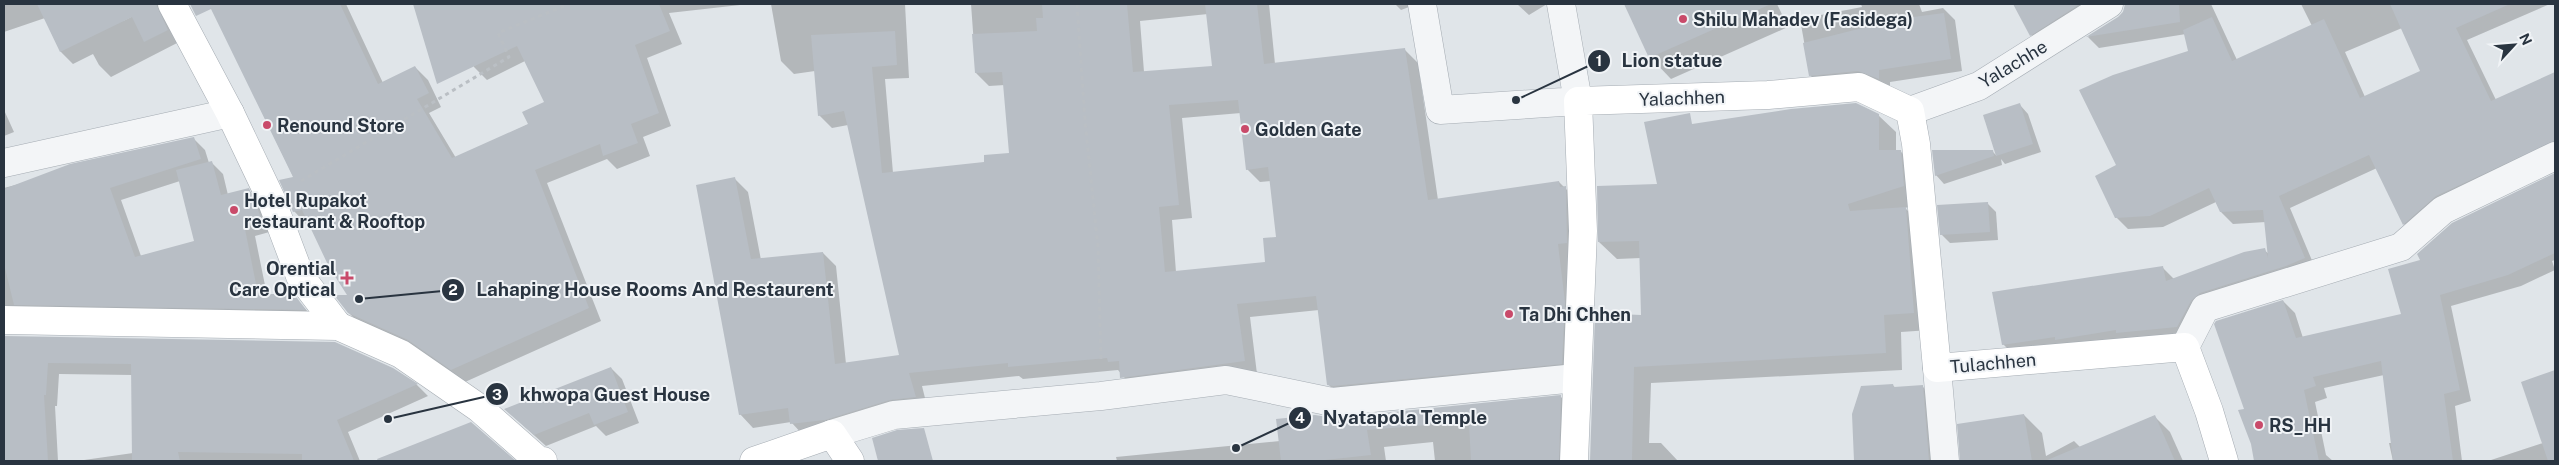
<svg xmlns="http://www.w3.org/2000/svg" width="2559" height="465" viewBox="0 0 2559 465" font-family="'Public Sans',sans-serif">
<rect width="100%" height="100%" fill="#e0e5e9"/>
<g fill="#0003" fill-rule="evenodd">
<path d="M4 4H114L123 21 157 4 168 16 179 42 111 77 99 65 93 54 73 64 61 52 45 18 4 32Z"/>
<path d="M210 4H346L383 83 415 67 428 80 441 107 429 113 456 158 529 124 546 103 525 61 487 80 474 67 455 4H749L669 13 682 44 647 58 671 126 643 137 650 156 617 169 607 159 547 183 601 321 465 382 362 326 349 313 350 296 310 224 307 225 294 211V178Z"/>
<path d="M771 4H905L909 78 885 79 893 173 985 163 1011 155 1005 85 989 86 976 73 971 4H1269L1275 64 1404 49 1418 63 1438 200 1559 182 1578 201 1575 376 1341 398 1328 384 1319 310 1250 317 1257 374 1135 390 1118 370 1023 379 1019 376 922 386 928 410 804 436 791 422 753 428 740 414 735 179 748 192 761 260 823 253 836 266 846 364 901 356 848 125 832 128 819 115 815 71 794 74 781 61ZM1208 14 1213 67 1144 72 1140 21ZM1241 113 1247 169 1260 182 1271 181 1277 238 1266 263 1176 272 1172 220 1192 218 1182 118Z"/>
<path d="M1395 4H1417L1401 10Z"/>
<path d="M1517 4H1547L1529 15Z"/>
<path d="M1625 4H1777L1788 27 1671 79 1650 57Z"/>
<path d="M1861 4H1919L1922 12 1943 8 1955 20 1962 71 1890 82V90L1822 87 1810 75 1800 19 1862 7Z"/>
<path d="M2014 4H2113L2042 46 2031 35Z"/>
<path d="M2126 4H2211L2237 60 2312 26 2301 4H2550L2467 40 2496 100 2555 73V156L2415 235 2404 224 2377 168 2290 208 2316 270 2212 305 2189 339 2015 356 2003 344 2163 268 2174 279 2264 250 2269 254 2266 222 2233 224 2221 212 2216 202 2163 227 2128 229 2116 217 2118 166 2190 52 2186 34 2099 48 2088 37 2118 18 2124 11ZM2402 28 2422 72 2365 97 2345 52Z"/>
<path d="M2020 105 2028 114 2041 152 2005 164 2001 159 2002 165 1944 184 1936 175 1992 151 1997 156 1984 116Z"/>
<path d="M4 110 14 132 4 136Z"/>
<path d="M1878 115 1896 132V151H1900L1918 168 1921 203 1905 208 1923 226 1930 330 1901 332 1902 370 1651 383 1649 443H1661L1678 461H1591L1597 315 1642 316 1641 258 1617 259 1599 242 1659 185Z"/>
<path d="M193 138 205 150 209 163H212L223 174 228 195 248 190 260 201 273 231 255 236 267 295 294 296 316 321 4 322V188ZM180 181 195 242 141 256 121 200Z"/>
<path d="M2555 175V260L2552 261 2555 270 2521 286 2451 306 2471 401 2455 406 2462 461H2393L2389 443H2392L2384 375 2324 388 2327 398 2315 402 2326 455 2333 461H2255L2246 410 2283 301 2295 313 2303 338 2403 315 2422 261 2452 224Z"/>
<path d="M1987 203 1996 212 1998 240 1950 243 1941 234Z"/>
<path d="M4 337 334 343 393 369 417 385 428 396 348 432 360 461H77L133 453 132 375 59 374 57 406H55L58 461H10L9 439 4 440Z"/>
<path d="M611 368 622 379 639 423 606 436 596 426 546 446 506 410Z"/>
<path d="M2555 371V461H2488L2543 443 2523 382Z"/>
<path d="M1892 385 1896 388 1922 386 1941 405 1945 461H1855L1853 414Z"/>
<path d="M1560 396 1578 414 1577 461H1435L1433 442 1384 447 1386 461H1117L1116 457 1280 441 1333 419Z"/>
<path d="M2024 415 2042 433 2046 456 2074 441 2094 461H1960L1959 425Z"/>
<path d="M2154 416 2170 432 2183 461H2114L2104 438Z"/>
<path d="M471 424 514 461H376Z"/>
</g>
<g fill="#b8bec5" fill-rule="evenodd">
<path d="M37 4H156L168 30 144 42 132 17 60 52Z"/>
<path d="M190 4H340L378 84 415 66 429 93 417 99 452 158 528 124 522 112 544 102 517 46 437 84 413 4H659L670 31 635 45 659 113 631 124 638 143 603 156 600 144 535 170 589 308 451 370 408 340 348 313 334 295H347L329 267 302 210 293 212 279 180 293 177 211 9 196 16Z"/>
<path d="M1042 4H1127L1133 72 1212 66 1205 4H1257L1264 64 1405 48 1428 200 1559 181 1560 187 1566 186 1567 243 1558 244 1565 302 1562 364 1333 386 1327 385 1316 296 1237 304 1245 361 1120 378 1119 361 1108 362 1107 358 1008 367V363L909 373 916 397 890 400 825 420 790 424 788 408 739 415 696 185 735 177 751 259 823 252 835 364 899 355 844 111 818 116 811 35 895 31 897 65 872 67 882 173 984 162V155L1009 153 1002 72 975 73 972 34 1037 31 1036 18H1043ZM1238 100 1246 170 1268 167 1276 237 1263 238 1265 262 1165 272 1159 207 1179 205 1169 105Z"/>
<path d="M1624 4H1771L1649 58Z"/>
<path d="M2013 4H2080L2030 36Z"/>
<path d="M2125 4H2179L2180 22 2086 37 2118 17 2123 12Z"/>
<path d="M2390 4H2510L2456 28 2491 101 2555 72V141L2436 196 2403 225 2369 155 2279 196 2305 258 2286 266 2200 293 2191 301 2177 327 2116 333V330L2055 340V337L2002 345 1992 292 2163 266 2166 281 2244 252 2265 248 2268 258 2263 210 2220 212 2209 188 2150 216 2115 218 2095 176 2116 165 2079 90 2113 75 2188 51 2183 30 2212 17 2232 61 2324 19 2360 98 2420 71Z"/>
<path d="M1944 13 1951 59 1879 70V79L1858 71 1809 76 1803 43 1898 19Z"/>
<path d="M1856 103 1879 114V150H1901L1904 186 1848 204 1850 211 1906 207 1914 313 1884 315 1886 353 1634 367 1632 461H1590L1595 313 1641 315 1639 241 1598 242 1597 186 1657 184 1644 122 1690 113 1692 124 1791 109Z"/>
<path d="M2020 103 2033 144 1996 156 1983 115Z"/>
<path d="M194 137 201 159 110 188 135 257 194 241 176 170 212 161 221 195 249 188 262 220 244 224 258 294H294L306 310 14 305 4 264V189L70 164Z"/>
<path d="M1932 150H1993L1994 156 1935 176Z"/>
<path d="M2555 173V253L2508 275 2440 295 2460 390 2444 394 2453 461H2393L2381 361 2313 377 2316 386 2304 390 2319 461H2254L2251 444 2238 410 2244 409 2214 324 2216 321 2283 300 2296 338 2401 314 2388 269 2420 260 2417 254 2452 223Z"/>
<path d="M1988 202 1990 232 1940 235 1937 205Z"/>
<path d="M4 336 335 342 393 368 418 384 337 420 354 461H302V454L178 452 180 461H132L131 364 48 363 46 395H44L48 461H5Z"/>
<path d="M611 367 628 412 594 425 589 413 534 435 504 409Z"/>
<path d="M2555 370V461H2548L2521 382Z"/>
<path d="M1893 384 1894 387 1923 385 1929 461H1854L1852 414 1861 386Z"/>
<path d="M1561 395 1559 461H1471L1469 423 1464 422 1367 430 1371 455 1316 461H1281L1276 419 1315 415 1334 418Z"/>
<path d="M2024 414 2032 461H1960L1957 424Z"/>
<path d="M2155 415 2175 461H2045Z"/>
<path d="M471 422 516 461H378L377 459Z"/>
<path d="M924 428 933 461H878L872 438 897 430Z"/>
</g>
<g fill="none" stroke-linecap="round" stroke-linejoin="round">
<g stroke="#a5acb3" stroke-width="29">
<g id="street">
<path d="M1422 4 1440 110 1578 101 1561 4"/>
<path d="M1910 111 1979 86 2109 4"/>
<path d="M4 163 230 113"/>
<path d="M2185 347 2205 308 2401 247 2443 210 2555 156"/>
<path d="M1937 368 1945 461"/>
<path d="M832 434 894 415 1101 396 1226 380 1332 402 1576 378"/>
</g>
</g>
<g stroke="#a5acb3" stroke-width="29">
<g id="secondary">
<path d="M172 4 230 113 271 199 300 276 338 326"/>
<path d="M4 320 338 326 401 354 479 408 539 461H543"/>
<path d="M754 461 832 434 850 461"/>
<path d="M1574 461 1583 231 1578 101 1768 95 1859 87 1910 111 1916 144 1937 368 2185 347 2209 411 2224 461"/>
</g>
</g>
<g stroke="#babfc4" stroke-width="3" stroke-dasharray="4 4" stroke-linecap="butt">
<path d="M1077 4 1085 121 1098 247 1101 361"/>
<path d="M301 181 509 57 498 33 569 4"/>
</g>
<use href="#street" stroke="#f3f5f7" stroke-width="28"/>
<use href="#secondary" stroke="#fff" stroke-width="28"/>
</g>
<g fill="#c94a6a" stroke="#f0f3f6" stroke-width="2">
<circle cx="1683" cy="19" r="5"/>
<circle cx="267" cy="125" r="5"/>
<circle cx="1245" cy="129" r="5"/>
<circle cx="234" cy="210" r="5"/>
<path d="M344.5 270.5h5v5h5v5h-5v5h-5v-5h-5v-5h5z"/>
<circle cx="1509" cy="314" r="5"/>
<circle cx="2259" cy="425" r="5"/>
</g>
<g text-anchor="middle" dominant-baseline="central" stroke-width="4" stroke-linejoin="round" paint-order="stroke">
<g font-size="18" font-weight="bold" fill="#293440" stroke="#f0f3f6" text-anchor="start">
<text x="1693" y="19">Shilu Mahadev (Fasidega)</text>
<text x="277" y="125">Renound Store</text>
<text x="1255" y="129">Golden Gate</text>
<text x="244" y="200">Hotel Rupakot<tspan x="244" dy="21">restaurant &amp; Rooftop</tspan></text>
<text x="336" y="268" text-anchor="end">Orential<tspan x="336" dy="21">Care Optical</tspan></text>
<text x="1519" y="314">Ta Dhi Chhen</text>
<text x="2269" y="425">RS_HH</text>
</g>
<g font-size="18" fill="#293440" stroke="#f0f3f6">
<text transform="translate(2013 64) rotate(-31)">Yalachhe</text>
<text transform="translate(1682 98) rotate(-2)">Yalachhen</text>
<text transform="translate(1993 363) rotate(-5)">Tulachhen</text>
</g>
</g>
<path fill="none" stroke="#293440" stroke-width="2" d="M1516 100L1599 61M359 299L453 290M388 419L497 394M1236 448L1300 418"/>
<g fill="#293440" stroke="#f0f3f6" stroke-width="2">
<circle cx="1516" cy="100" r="5"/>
<circle cx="359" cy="299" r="5"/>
<circle cx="388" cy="419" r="5"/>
<circle cx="1236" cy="448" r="5"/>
<circle cx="1599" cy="61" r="12"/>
<circle cx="453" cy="290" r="12"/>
<circle cx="497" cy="394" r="12"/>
<circle cx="1300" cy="418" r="12"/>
</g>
<g font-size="15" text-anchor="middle" font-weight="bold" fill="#fff">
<text x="1599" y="66">1</text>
<text x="453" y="295">2</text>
<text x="497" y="400">3</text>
<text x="1300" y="423">4</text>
</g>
<g font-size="19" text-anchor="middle" font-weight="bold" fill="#293440" stroke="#f0f3f6" stroke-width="4" stroke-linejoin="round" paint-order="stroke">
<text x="1672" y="67">Lion statue</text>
<text x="655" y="296">Lahaping House Rooms And Restaurent</text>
<text x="615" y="401">khwopa Guest House</text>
<text x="1405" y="424">Nyatapola Temple</text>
</g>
<rect width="2559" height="465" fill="none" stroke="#293440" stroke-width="10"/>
<g transform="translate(2514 45) rotate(64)" stroke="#f0f3f6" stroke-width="4" paint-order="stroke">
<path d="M0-4L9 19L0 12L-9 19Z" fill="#293440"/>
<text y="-8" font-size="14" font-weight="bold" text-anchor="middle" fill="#293440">N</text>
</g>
</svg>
